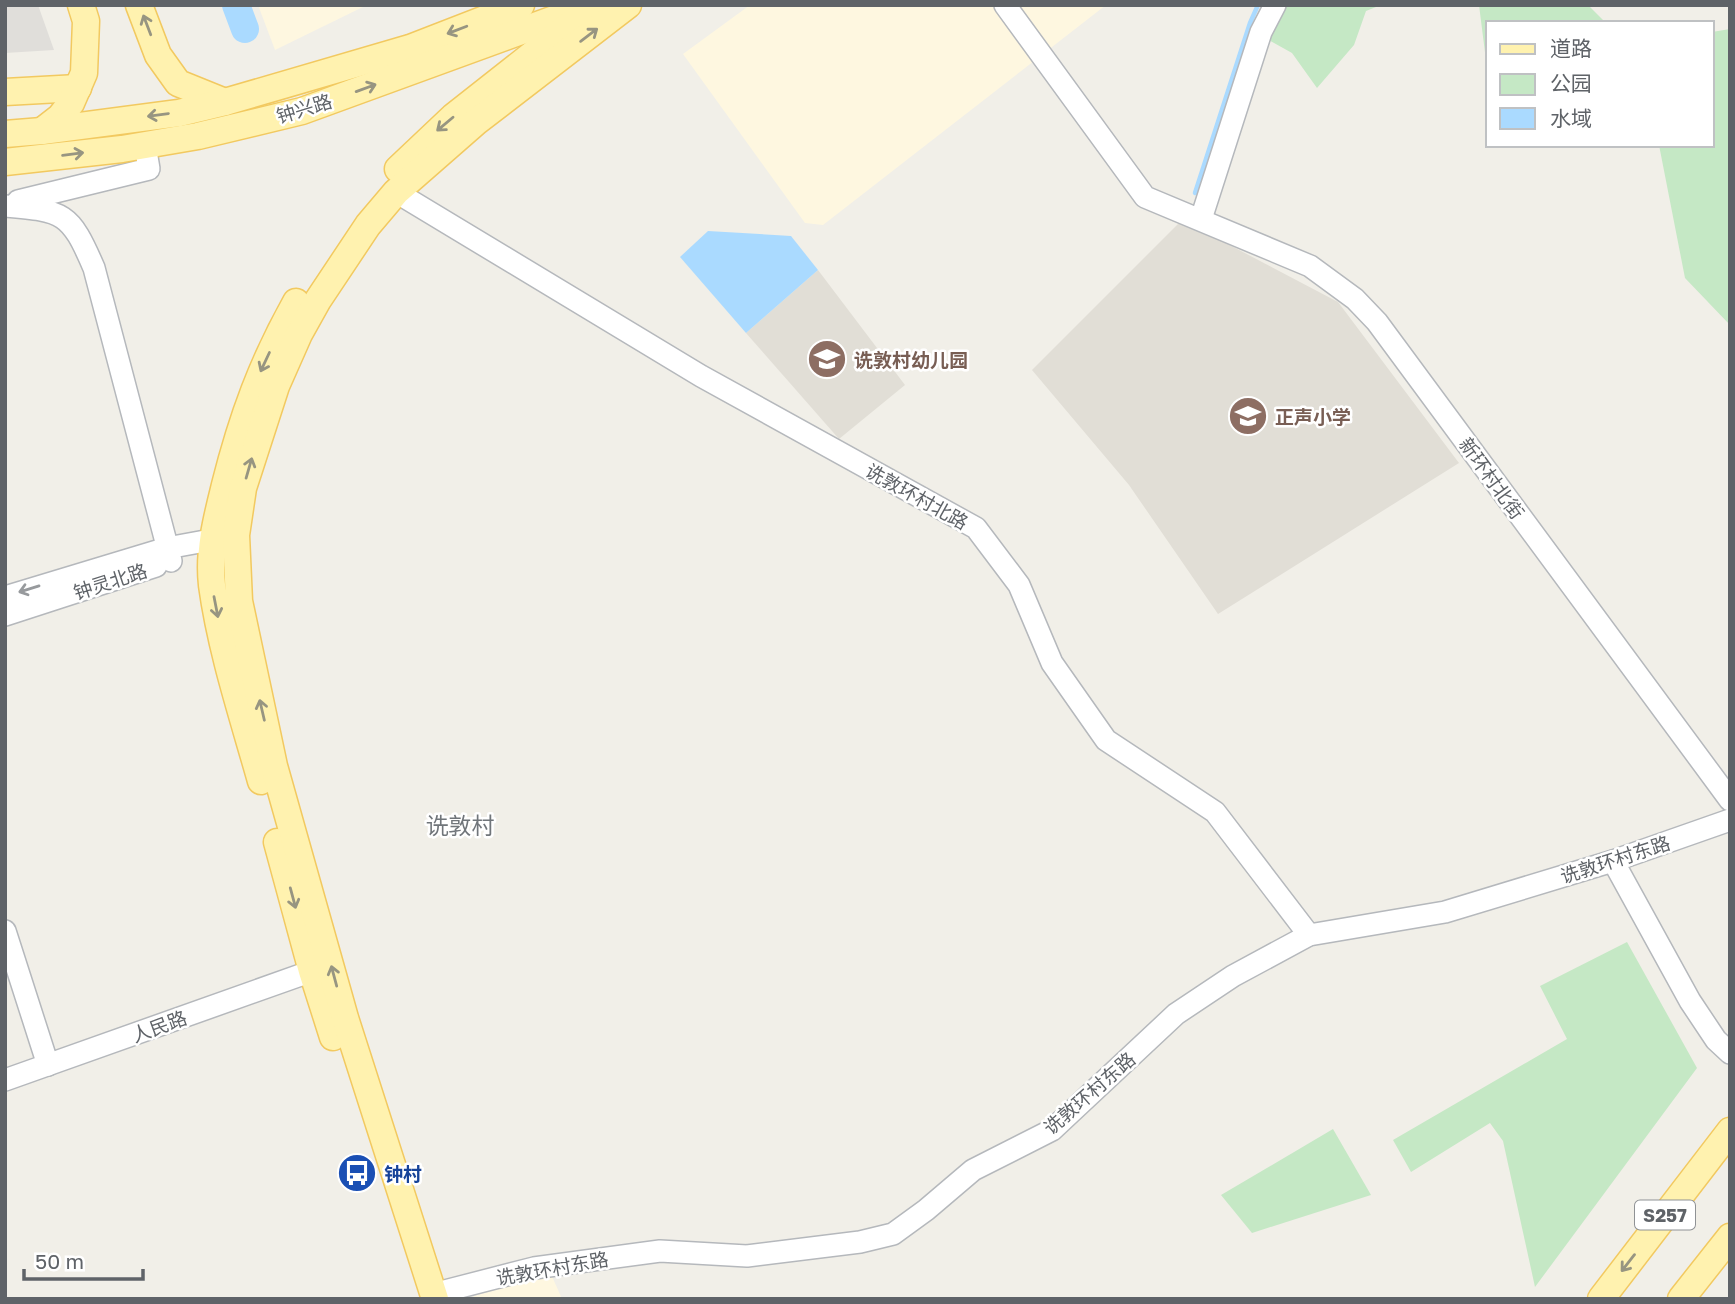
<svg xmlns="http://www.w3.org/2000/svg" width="1735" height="1304" viewBox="0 0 1735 1304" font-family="'Golos Text','Noto Sans SC',sans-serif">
<rect width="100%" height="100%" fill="#f1efe8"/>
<g fill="#fef7e0">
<path d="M258 5H367L275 50Z"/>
<path d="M750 5H1106L823 225 805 223 683 54Z"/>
<path d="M551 1274 562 1299H474V1296Z"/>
</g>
<path fill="#e0deda" d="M5 5H38L54 50 5 53Z"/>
<g fill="#e1ded6">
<path d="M1182 220 1338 302 1459 463 1218 614 1129 485 1032 370Z"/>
<path d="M818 270 905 385 839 439 746 333Z"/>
</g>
<g fill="#c5e8c5">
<path d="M1284 5H1381L1366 11 1354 45 1317 88 1292 53 1267 39Z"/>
<path d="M1479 5H1588L1606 23H1488V76Z"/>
<path d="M1730 29V325L1685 278 1659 145H1712V32Z"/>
<path d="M1627 942 1697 1068 1535 1287 1503 1141 1490 1123 1411 1172 1393 1140 1567 1039 1540 986Z"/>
<path d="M1333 1129 1371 1195 1252 1233 1221 1195Z"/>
</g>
<path fill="#aadaff" d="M708 231 791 236 818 270 746 333 680 257Z"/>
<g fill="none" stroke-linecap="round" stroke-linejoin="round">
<path stroke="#aadaff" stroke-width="4.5" d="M1195 193 1250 23 1258 5"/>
<path stroke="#aadaff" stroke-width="28" d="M236 5 245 29"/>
<g stroke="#b5b8bc" stroke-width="24">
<g id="minor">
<path d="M1005 5 1145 197 1310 266 1355 299 1377 322 1730 800"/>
<path d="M396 192 701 376 976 528 1019 585 1052 663 1106 740 1215 812 1309 935"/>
<path d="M18 201 149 169 145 145"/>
<path d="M5 206C64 211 70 212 94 268L171 561"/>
<path d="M1201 219 1261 32 1275 5"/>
<path d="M5 597 167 548 227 537"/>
<path d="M5 615 156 566"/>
<path d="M1613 861 1690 1001 1716 1040 1730 1053"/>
<path d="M5 931 48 1065"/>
<path d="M5 1080 312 971"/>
<path d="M433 1294 534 1268 660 1251 747 1256 860 1242 893 1234 926 1210 973 1170 1052 1130 1176 1014 1233 976 1309 935 1445 912 1613 861 1730 820"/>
</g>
</g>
<g stroke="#f2c960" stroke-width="29">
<g id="major">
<path d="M139 5 158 55 178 83 225 102"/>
<path d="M5 92 78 88"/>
<path d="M42 131 60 117 71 103 84 73 86 21 81 5"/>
<path d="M5 134 42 131 179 113 225 102 410 48 521 5"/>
<path d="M5 162 122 149 198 136 302 111 576 11"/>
<path d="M398 169 453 117 595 5"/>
<path d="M261 781C243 717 221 651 212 585 208 551 217 517 225 485 242 417 262 363 296 302"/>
<path d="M277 842 312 971 333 1037"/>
<path d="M435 1299 345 1018 274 766 239 601 236 535 243 488 276 386 299 334 318 300 368 225 396 192 476 122 628 5"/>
<path d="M1601 1299 1730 1131"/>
<path d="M1681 1299 1730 1237"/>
</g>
</g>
<use href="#minor" stroke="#fff" stroke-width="21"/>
<use href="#major" stroke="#fff2af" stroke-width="26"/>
</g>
<defs><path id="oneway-shaft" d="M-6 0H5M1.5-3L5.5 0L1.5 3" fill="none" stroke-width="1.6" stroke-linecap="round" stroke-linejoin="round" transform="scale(1.75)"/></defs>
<g stroke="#979581">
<use href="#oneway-shaft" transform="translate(147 25) rotate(-111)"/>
<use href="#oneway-shaft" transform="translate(457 30) rotate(159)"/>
<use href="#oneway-shaft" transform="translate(589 35) rotate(-37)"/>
<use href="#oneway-shaft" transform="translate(366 88) rotate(-20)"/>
<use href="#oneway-shaft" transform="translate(158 115) rotate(172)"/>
<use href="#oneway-shaft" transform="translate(445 124) rotate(140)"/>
<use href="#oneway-shaft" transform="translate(73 154) rotate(-7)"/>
<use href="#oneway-shaft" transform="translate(265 362) rotate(115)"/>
<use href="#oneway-shaft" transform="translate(249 468) rotate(-74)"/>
<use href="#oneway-shaft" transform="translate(216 607) rotate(79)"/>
<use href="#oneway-shaft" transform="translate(262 710) rotate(-103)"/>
<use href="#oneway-shaft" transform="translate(293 898) rotate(75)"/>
<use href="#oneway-shaft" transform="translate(334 976) rotate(-105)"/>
<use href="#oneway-shaft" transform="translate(1628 1263) rotate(128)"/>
</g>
<use stroke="#979a9d" href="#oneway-shaft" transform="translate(29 589) rotate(163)"/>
<defs>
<g id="school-disc" transform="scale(2.0125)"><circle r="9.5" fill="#8d6e63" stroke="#fff"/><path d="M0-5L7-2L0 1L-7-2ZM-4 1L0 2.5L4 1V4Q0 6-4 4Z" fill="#fff"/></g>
<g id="bus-disc" transform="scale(2.0125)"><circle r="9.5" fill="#1a4fb4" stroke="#fff"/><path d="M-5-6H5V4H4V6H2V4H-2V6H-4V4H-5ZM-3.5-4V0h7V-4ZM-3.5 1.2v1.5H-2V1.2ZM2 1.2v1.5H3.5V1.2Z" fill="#fff"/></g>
</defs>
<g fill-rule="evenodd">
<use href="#school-disc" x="827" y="359"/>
<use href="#school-disc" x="1248" y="416"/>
<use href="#bus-disc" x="357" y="1173"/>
</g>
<g text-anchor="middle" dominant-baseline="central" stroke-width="5" stroke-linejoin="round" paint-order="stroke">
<rect fill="#fff" stroke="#8f9295" stroke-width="2" x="1635" y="1200.5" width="60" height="29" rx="5"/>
<g font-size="18" font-weight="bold" fill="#5f6368">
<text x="1665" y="1215">S257</text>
</g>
<g font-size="19" fill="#5f6368" stroke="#fff">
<text transform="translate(304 108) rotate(-17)">钟兴路</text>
<text transform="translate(1492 478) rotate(54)">新环村北街</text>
<text transform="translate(917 496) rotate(29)">诜敦环村北路</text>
<text transform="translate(110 581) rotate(-18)">钟灵北路</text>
<text transform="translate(1615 859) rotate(-18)">诜敦环村东路</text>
<text transform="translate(159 1026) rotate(-20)">人民路</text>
<text transform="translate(1089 1093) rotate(-41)">诜敦环村东路</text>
<text transform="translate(552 1268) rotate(-10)">诜敦环村东路</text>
</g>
<g font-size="19" font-weight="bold" fill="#785e54" stroke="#fff" text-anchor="start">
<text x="854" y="359">诜敦村幼儿园</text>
<text x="1275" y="416">正声小学</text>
</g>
<g font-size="19" font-weight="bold" fill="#164399" stroke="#fff" text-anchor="start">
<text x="384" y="1173">钟村</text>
</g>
<g font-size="23" fill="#70757a" stroke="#fff">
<text x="460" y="825">诜敦村</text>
</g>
</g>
<rect width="1735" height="1304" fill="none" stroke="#5f6368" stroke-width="14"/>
<rect x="1486" y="21" width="228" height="126" fill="#ffffff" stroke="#bfc1c3" stroke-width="2"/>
<rect x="1500" y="44" width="35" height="10" fill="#fff2af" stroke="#bfc1c3" stroke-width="2"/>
<text x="1550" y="56" font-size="21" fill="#5f6368">道路</text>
<rect x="1500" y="74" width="35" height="21" fill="#c5e8c5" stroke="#bfc1c3" stroke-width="2"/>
<text x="1550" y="91" font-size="21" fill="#5f6368">公园</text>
<rect x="1500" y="108" width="35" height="21" fill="#aadaff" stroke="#bfc1c3" stroke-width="2"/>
<text x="1550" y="126" font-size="21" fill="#5f6368">水域</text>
<path d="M24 1269v10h119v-10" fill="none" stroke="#5f6368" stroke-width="3.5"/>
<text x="35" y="1269" font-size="21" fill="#5f6368" stroke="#ffffff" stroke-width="5" paint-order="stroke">50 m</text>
</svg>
